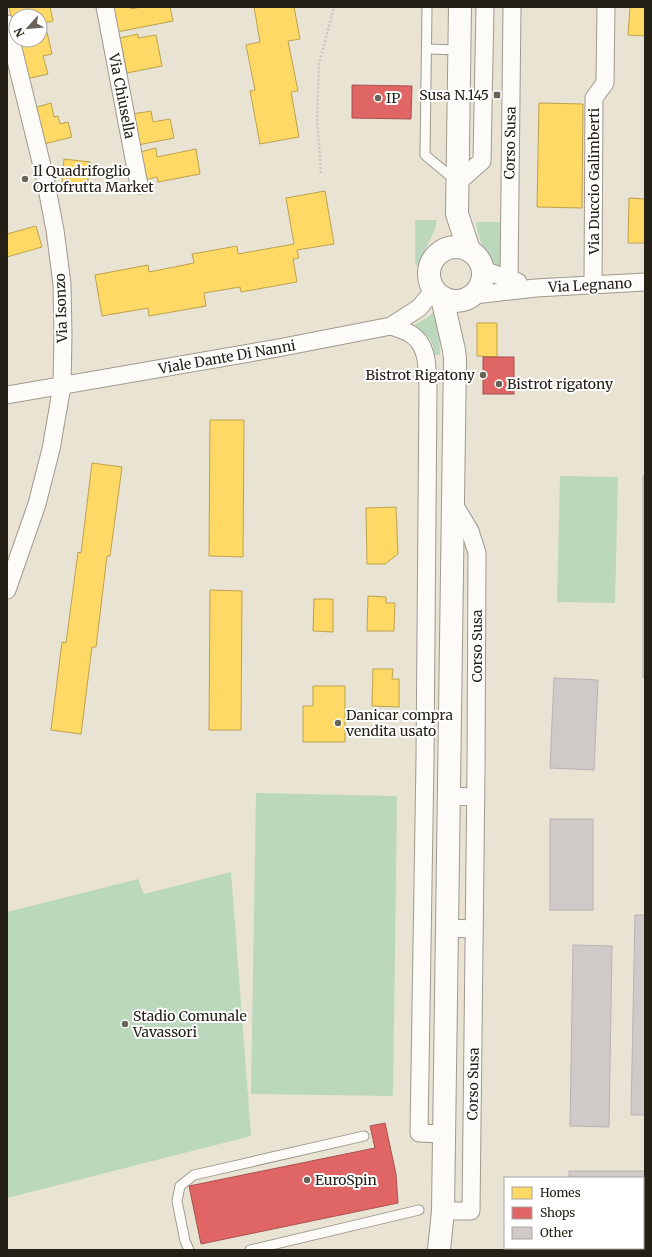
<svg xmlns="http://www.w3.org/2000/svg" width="652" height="1257" viewBox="0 0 652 1257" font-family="Merriweather,serif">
<rect width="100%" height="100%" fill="#e9e3d3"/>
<g fill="#bbd7bc">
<path d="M415 220H437L435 229 418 265H415Z"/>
<path d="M476 222H501L500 269C484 258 479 240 476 222Z"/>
<path d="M436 310 439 322 440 355H434C434 338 425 334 411 327L427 318Z"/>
<path d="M560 476 618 477 615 603 557 602Z"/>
<path d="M256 793 397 796 393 1096 251 1094Z"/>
<path d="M231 872 251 1136 7 1198V912L138 879 144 894Z"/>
</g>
<g fill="#ffd966" stroke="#bda24e">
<path d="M9 7H50L53 21 40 24V16H16V30H14Z"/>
<path d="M112 7H130L131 9 141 7H170L173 21 117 32Z"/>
<path d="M254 7H294L300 39 288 41 298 91 291 92 299 137 260 144 250 91 255 90 246 45 260 42Z"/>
<path d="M630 7H645V36L628 35Z"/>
<path d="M47 32 52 54 43 56 48 74 26 79 17 40H40V34Z"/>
<path d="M138 34V38L156 35 162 66 127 73 120 38Z"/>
<path d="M51 103 54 117 58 116 60 124 68 122 72 137 44 144 34 108Z"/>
<path d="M539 103 583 104 582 208 537 207Z"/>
<path d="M151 111 153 122 170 119 174 138 138 145 132 114Z"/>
<path d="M156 148 157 157 196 149 200 174 158 182 157 177 145 180 140 152Z"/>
<path d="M64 159 90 162 87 188 62 185Z"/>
<path d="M325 191 334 244 297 250 299 258 293 259 297 282 241 292 240 287 204 293 206 306 149 316 148 308 102 316 95 275 148 265 149 272 194 263 192 254 237 246 238 254 294 244 286 198Z"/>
<path d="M629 198 645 199V243H628Z"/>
<path d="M36 226 42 247 7 257V234Z"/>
<path d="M477 323H497V357L477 356Z"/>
<path d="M210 420H244L243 557 209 556Z"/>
<path d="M92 463 122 467 110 556H107L96 647H92L81 734 51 730 62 642 66 643 78 552 81 553Z"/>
<path d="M396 507 398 554 385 564H367L366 508Z"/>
<path d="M210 590 242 591 241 730H209Z"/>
<path d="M368 596 386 597V603H395L394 631H367Z"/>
<path d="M314 599H333V632L313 631Z"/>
<path d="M373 669H393L392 679H399V707L372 706Z"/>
<path d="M313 686H345V742H303V706H313Z"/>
</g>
<g fill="#e06666" stroke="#a8514e">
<path d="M352 85 412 86 411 119 352 118Z"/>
<rect x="483" y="357" width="31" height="37"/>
<path d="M385 1123 396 1174 398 1203 201 1244 189 1186 375 1148 370 1126Z"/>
</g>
<g fill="#cfcac8" stroke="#b8b3b1">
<rect x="643" y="476" width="2" height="202"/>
<path d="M554 678 598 680 594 770 550 768Z"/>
<rect x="550" y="819" width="43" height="91"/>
<path d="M635 915H645V1115H631Z"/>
<path d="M573 945 612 946 609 1127 570 1126Z"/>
<path d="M569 1171H645V1213H643V1178H569Z"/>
<path d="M643 1233H645V1250H568V1248H643Z"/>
</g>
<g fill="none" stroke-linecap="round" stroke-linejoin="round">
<g stroke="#9f9a8e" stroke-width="11">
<g id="lane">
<path d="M427 7 425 155 455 180"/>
<path d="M427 49 460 50"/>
<path d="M189 1250 185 1241 177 1201 180 1186 194 1175 364 1136"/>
<path d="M250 1250 419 1210"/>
</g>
</g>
<g stroke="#9f9a8e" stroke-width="19">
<g id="street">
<path d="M105 7 139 185"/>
<path d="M7 24 45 178 55 230 62 284 63 335 62 386 51 449 37 504 7 590"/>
<path d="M458 182 482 161 485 7"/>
<path d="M483 270 518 282"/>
<path d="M509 279 512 7"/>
<path d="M593 286 594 98 605 83 606 7"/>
<path d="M474 295 536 288 645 282"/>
<path d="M391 326C397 328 403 330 409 333 429 344 427 368 428 388L425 759 419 1133 444 1134"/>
<path d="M7 395 278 348 391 326 419 308 434 290"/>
<path d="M449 796 476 797"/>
<path d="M447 928 474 929"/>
<path d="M443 1211H471L476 771 477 553 470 531 452 501"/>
</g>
</g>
<g stroke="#9f9a8e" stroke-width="24">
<g id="primary">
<path d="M460 7 457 214 469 250"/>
<circle cx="456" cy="274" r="27"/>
<path d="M439 1250 443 1211 455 359 454 350 442 298"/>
</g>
</g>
<path stroke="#cac7c2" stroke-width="2.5" stroke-dasharray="2 2" stroke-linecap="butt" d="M321 173 317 118 319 64 334 7"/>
<use href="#lane" stroke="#fcfbf8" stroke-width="9"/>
<use href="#street" stroke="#fcfbf8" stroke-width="17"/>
<use href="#primary" stroke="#fcfbf8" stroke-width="22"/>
</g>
<g fill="#696458" stroke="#fff" stroke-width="1.5">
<rect x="493" y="91" width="8" height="8" rx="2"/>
<circle cx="378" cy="98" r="4"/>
<circle cx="25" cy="179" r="4"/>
<circle cx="483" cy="375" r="4"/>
<circle cx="499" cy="384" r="4"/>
<circle cx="338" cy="723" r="4"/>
<circle cx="125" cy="1024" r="4"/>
<circle cx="307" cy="1180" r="4"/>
</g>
<g text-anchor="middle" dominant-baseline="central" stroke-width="4" stroke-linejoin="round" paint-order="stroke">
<g font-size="14" fill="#242015" stroke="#fff" text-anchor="start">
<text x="489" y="95" text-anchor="end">Susa N.145</text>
<text x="386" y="98">IP</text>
<text x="33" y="171">Il Quadrifoglio<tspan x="33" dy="16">Ortofrutta Market</tspan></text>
<text x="475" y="375" text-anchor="end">Bistrot Rigatony</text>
<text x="507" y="384">Bistrot rigatony</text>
<text x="346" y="715">Danicar compra<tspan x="346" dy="16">vendita usato</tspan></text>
<text x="133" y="1016">Stadio Comunale<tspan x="133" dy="16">Vavassori</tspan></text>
<text x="315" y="1180">EuroSpin</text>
</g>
<g font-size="14" fill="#242015" stroke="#fff">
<text transform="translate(122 96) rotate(79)">Via Chiusella</text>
<text transform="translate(510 143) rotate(-89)">Corso Susa</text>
<text transform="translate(594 181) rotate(-90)">Via Duccio Galimberti</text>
<text transform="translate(590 285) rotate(-3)">Via Legnano</text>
<text transform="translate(61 308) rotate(-92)">Via Isonzo</text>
<text transform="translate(227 357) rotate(-10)">Viale Dante Di Nanni</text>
<text transform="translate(477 646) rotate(-90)">Corso Susa</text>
<text transform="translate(473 1084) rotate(-89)">Corso Susa</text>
</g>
</g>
<rect width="652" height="1257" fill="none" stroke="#242015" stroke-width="16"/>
<rect x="504" y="1177" width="140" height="72" fill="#ffffff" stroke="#a7a6a1"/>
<rect x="512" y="1187" width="20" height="12" fill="#ffd966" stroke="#a7a6a1"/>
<text x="540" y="1197" font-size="12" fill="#242015">Homes</text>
<rect x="512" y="1207" width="20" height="12" fill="#e06666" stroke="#a7a6a1"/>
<text x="540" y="1217" font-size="12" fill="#242015">Shops</text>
<rect x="512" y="1227" width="20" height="12" fill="#cfcac8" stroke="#a7a6a1"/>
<text x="540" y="1237" font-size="12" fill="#242015">Other</text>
<g transform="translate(28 28) rotate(243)"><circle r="19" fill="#ffffff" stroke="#a7a6a1"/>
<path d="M0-3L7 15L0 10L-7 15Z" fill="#696458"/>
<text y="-6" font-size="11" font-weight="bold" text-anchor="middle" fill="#242015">N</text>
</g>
</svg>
